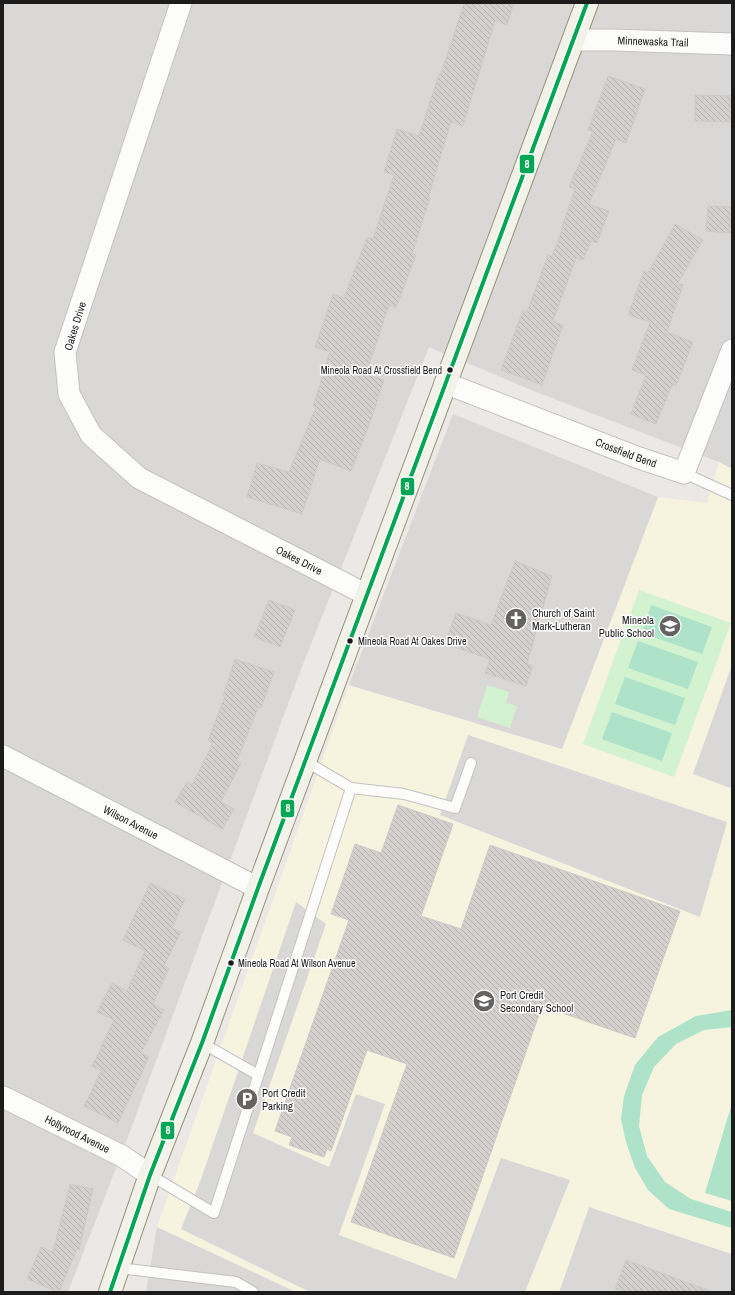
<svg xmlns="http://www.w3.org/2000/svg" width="735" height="1295" viewBox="0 0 735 1295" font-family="'Archivo Narrow',sans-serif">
<defs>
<pattern id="building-back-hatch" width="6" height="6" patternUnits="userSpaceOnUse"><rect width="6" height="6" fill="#d3d0ce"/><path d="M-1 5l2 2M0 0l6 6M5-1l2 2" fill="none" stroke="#b5b2b0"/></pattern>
</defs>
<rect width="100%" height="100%" fill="#ebe8e5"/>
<g fill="#dad8d6">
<path d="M3 3H732V469L719 462 536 392 429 347 298 677 126 1142 68 1292H3Z"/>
<path d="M589 1207 732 1254V1292H559Z"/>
<path d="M157 1227 296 1292H146Z"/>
</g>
<path fill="#f6f4df" d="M719 462 732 469V1254L589 1207 559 1292H296L157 1227 349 685 562 749 658 497 707 503Z"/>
<g fill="#d9d8d6">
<path d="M453 414 658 497 562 749 349 685Z"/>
<path d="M732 665V783L730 788 693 774Z"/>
<path d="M468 735 727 822 700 917 440 815Z"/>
<path d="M296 902 326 924 253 1133 329 1167 356 1094 385 1104 339 1235 456 1279 501 1158 570 1180 525 1292H310L181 1229 200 1182Z"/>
</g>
<g fill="#d2f2d0">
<path d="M639 590 731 623 674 777 583 744Z"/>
<path d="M487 685 509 692 506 703 517 706 510 728 477 717Z"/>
</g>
<g fill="#aee3ca">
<path d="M651 605 712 627 702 654 642 633Z"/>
<path d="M638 641 698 662 688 689 628 668Z"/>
<path d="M625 677 685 698 675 725 615 704Z"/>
<path d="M612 712 672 733 662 761 602 739Z"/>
<path d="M732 1010V1027L704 1030 676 1044 654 1067 642 1095 639 1126 647 1156 665 1182 691 1199 732 1212V1228L669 1209 648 1190 635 1168 626 1142 621 1119 624 1096 635 1065 658 1037 696 1016Z"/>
<path d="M732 1103V1201L705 1193Z"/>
</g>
<g fill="url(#building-back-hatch)" stroke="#cecac6">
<path d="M464 3H514L507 25 495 21 463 126 451 122 428 198H430L412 254 416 255 396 308 389 305 366 374 384 380 371 420 351 471 320 459 302 514 247 497 257 463 289 472 316 407 313 406 330 352 315 347 333 294 344 298 367 237 373 239 394 175 384 172 397 129 419 136 439 74H441Z"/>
<path d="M608 76 645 89 626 143 616 139 589 204 609 211 597 243 591 241 583 260 576 258 553 321 563 325 542 385 501 370 523 310 527 312 548 255 552 256 562 230H561L575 189 569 187 593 131 588 130Z"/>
<path d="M695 95 732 96V122L695 121Z"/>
<path d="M708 206 732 207V233L706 231Z"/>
<path d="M675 224 703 240 678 283 683 285 667 332 693 342 676 386 672 385 656 424 631 414 646 375 632 370 650 322 628 315 644 271 648 273Z"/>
<path d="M515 561 552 576 527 664 533 666 526 686 485 673 490 659 445 644 456 613 491 625Z"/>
<path d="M269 600 295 610 280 647 254 637Z"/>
<path d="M235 659 274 672 261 708 258 707 237 761 241 763 221 802 234 809 222 829 175 802 187 782 192 785 213 743 208 741 225 696H223Z"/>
<path d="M398 805 453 824 421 916 461 929 490 845 680 911 635 1038 542 1006 454 1258 351 1222 407 1064 367 1050 331 1151 327 1149 324 1157 289 1145 292 1137 275 1131 349 920 331 914 355 844 381 853Z"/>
<path d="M150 883 185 899 172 928 181 932 164 966 169 968 153 1004 164 1010 141 1053 149 1057 118 1123 84 1106 101 1071 92 1066 114 1020 97 1012 112 983 127 991 145 951 123 940Z"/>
<path d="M70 1184 93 1189 79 1250 77 1249 59 1292H58L27 1279 41 1247 53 1252Z"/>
<path d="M626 1260 708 1290V1292H625L615 1289Z"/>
</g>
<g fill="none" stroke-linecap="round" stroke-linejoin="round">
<g stroke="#c3c2c1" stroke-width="12">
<g id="lane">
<path d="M684 473 732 495"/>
<path d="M351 788 404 794 455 808 471 763"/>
<path d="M202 1043 258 1075"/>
<path d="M150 1175 214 1213 351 788 305 761"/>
<path d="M119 1268 236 1282 253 1292"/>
</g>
</g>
<g stroke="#c3c2c1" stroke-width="23">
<g id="street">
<path id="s1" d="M181 3 65 352 69 394 91 435 139 478 367 595"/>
<path id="s2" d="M574 40H613L732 44"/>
<path id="s3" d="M445 383 639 458 684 473 732 350"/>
<path id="s4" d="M3 756 258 888"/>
<path id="s5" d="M3 1097 122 1156 150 1175"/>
</g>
</g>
<g stroke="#95947d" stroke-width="24">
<path id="secondary" d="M110 1292 150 1175 202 1043 258 888 587 3"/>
</g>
<use href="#lane" stroke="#fcfcfb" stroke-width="10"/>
<use href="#street" stroke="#fcfcfb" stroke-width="21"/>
<use href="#secondary" stroke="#f3f2e9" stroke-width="22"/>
<g stroke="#fff" stroke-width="7">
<path id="bus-1" d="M110 1292 150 1175 202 1043 258 888 587 3"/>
</g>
<use href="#bus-1" stroke="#00a651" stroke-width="4"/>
</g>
<defs>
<g id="church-disc" transform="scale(1.15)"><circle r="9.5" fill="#646362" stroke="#fff"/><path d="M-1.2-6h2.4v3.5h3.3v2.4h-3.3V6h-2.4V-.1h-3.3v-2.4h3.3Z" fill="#fff"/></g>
<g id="school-disc" transform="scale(1.15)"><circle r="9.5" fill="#646362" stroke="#fff"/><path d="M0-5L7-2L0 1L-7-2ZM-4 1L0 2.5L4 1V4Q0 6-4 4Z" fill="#fff"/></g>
<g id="parking-disc" transform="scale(1.15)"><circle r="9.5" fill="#646362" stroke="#fff"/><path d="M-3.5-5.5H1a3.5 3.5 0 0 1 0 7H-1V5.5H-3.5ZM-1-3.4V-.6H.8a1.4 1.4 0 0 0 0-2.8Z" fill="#fff"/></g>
</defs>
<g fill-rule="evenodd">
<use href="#church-disc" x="516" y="619"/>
<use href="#school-disc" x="670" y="626"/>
<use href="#school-disc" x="484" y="1001"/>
<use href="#parking-disc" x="247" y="1099"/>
</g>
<g fill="#1c1c1c" stroke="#fff" stroke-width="1.5">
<circle cx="450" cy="370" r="3.5"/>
<circle cx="350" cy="641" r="3.5"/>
<circle cx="231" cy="963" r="3.5"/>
</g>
<g text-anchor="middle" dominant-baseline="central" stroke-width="3" stroke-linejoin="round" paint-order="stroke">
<g font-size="10" fill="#1c1c1c" stroke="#fff" text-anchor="start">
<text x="442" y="370" text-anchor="end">Mineola Road At Crossfield Bend</text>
<text x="358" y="641">Mineola Road At Oakes Drive</text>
<text x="238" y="963">Mineola Road At Wilson Avenue</text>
</g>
<g font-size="11" fill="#1c1c1c" stroke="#fff">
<text stroke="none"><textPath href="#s2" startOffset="79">Minnewaska Trail</textPath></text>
<text transform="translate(75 326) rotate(-73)">Oakes Drive</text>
<text stroke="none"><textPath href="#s3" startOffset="194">Crossfield Bend</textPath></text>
<text stroke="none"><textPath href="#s1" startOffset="701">Oakes Drive</textPath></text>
<text stroke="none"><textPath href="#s4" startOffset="144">Wilson Avenue</textPath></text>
<text stroke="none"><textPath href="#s5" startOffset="83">Hollyrood Avenue</textPath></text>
</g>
<g font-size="11" fill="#1c1c1c" stroke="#fff" text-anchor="start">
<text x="532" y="613">Church of Saint<tspan x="532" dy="13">Mark-Lutheran</tspan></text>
<text x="654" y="620" text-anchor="end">Mineola<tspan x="654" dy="13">Public School</tspan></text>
<text x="500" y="995">Port Credit<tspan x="500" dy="13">Secondary School</tspan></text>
<text x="262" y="1093">Port Credit<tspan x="262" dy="13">Parking</tspan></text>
</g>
</g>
<g stroke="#fff" stroke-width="1.5">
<rect x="519" y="154" width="16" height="20" rx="4" fill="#00a651"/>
<rect x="400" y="477" width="15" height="19" rx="4" fill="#00a651"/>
<rect x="280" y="799" width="15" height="19" rx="4" fill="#00a651"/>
<rect x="160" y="1121" width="15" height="19" rx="4" fill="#00a651"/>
</g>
<g font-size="11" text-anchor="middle" font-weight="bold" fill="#fff">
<text x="527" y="168">8</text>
<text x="407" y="490">8</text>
<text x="288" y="812">8</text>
<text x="168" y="1134">8</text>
</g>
<rect width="735" height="1295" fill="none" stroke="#1c1c1c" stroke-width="8"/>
</svg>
